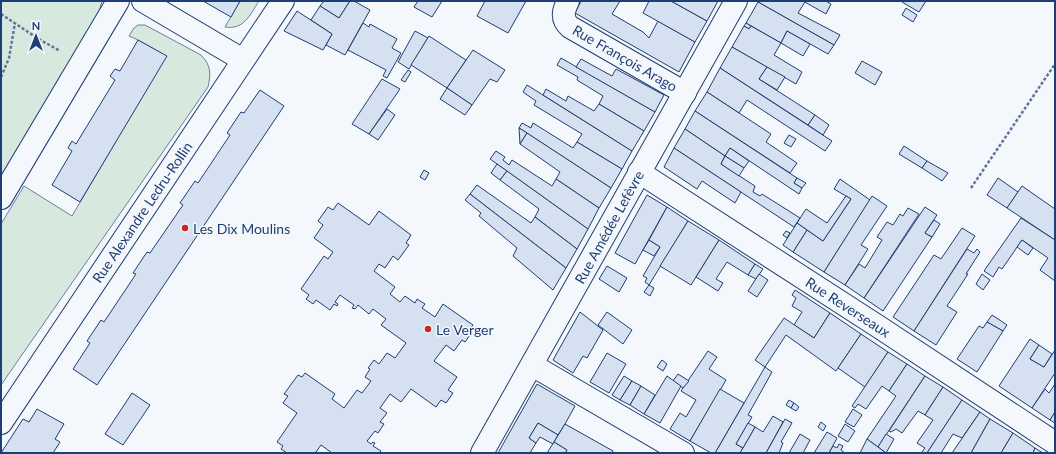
<svg xmlns="http://www.w3.org/2000/svg" width="1056" height="454" viewBox="0 0 1056 454" font-family="Lato,sans-serif">
<rect width="100%" height="100%" fill="#f4f7fb"/>
<g fill="#d7e8df" stroke="#687fa3">
<path d="M1 1H102L98 16 1 176Z"/>
<path d="M240 1H259C250 15 244 30 225 27Z"/>
<path d="M138 25H145L201 55C211 65 211 74 208 87L1 385V224L24 186 72 216 166 56 138 40 129 36 134 28Z"/>
</g>
<g fill="#d5e0f0" stroke="#1d3f73">
<path d="M203 1H240L231 17Z"/>
<path d="M324 1H350L339 18 320 6Z"/>
<path d="M350 1H354L370 10 345 55 326 45 332 34 311 20 320 6 339 18Z"/>
<path d="M418 1H442L432 17 414 7Z"/>
<path d="M485 1H526L508 33 477 16Z"/>
<path d="M581 1H620L612 14 643 32 649 38 658 21 695 42 679 72 575 13Z"/>
<path d="M649 1H671L707 21 695 42 643 13Z"/>
<path d="M671 1H718L707 21Z"/>
<path d="M758 1H803L805 2 798 13 840 35 834 45 758 2Z"/>
<path d="M803 1H826L831 4 826 14Z"/>
<path d="M903 1H926L919 12 902 2Z"/>
<path d="M758 2 834 45 828 54 787 31 781 43 746 23Z"/>
<path d="M906 8 917 15 913 22 902 15Z"/>
<path d="M297 11 332 34 323 50 284 31Z"/>
<path d="M363 23 369 27 370 24 397 39 392 48 401 53 387 78 383 76 386 70 348 50Z"/>
<path d="M746 23 751 26 749 29 744 26Z"/>
<path d="M744 26 749 29 751 26 781 43 774 55 802 72 796 84 732 47Z"/>
<path d="M415 31 428 38 409 69 398 62Z"/>
<path d="M787 31 810 44 803 56 781 43Z"/>
<path d="M429 36 466 60 447 88 411 65Z"/>
<path d="M138 40 167 56 80 202 52 185 72 151 68 148 72 141 76 144 115 80 110 76 115 69 120 71Z"/>
<path d="M732 47 767 67 759 79 815 115 808 125 720 68Z"/>
<path d="M473 50 505 70 497 82 490 79 472 105 447 88Z"/>
<path d="M561 58 655 112 644 131 599 104 603 96 577 80 578 77 557 65Z"/>
<path d="M581 59 612 76 616 69 664 95 655 112 576 67Z"/>
<path d="M862 61 882 72 875 85 855 73Z"/>
<path d="M767 67 785 77 777 90 759 79Z"/>
<path d="M720 68 832 141 825 151 747 100 739 113 707 92Z"/>
<path d="M408 70 411 72 405 82 401 80Z"/>
<path d="M382 79 400 89 369 134 352 124Z"/>
<path d="M527 85 632 151 622 169 577 142 582 134 534 105 536 101 523 92Z"/>
<path d="M447 88 472 105 465 115 440 99Z"/>
<path d="M546 89 566 101 568 96 594 111 599 104 644 131 632 151 543 95Z"/>
<path d="M260 90 284 106 97 385 73 369 90 343 87 341 101 320 104 322 136 274 133 273 147 252 150 253 183 205 180 203 195 181 198 183 230 135 227 133 241 112 244 113Z"/>
<path d="M707 92 771 134 766 142 797 163 790 173 695 111Z"/>
<path d="M387 109 395 115 378 140 369 134Z"/>
<path d="M695 111 797 178 794 183 802 188 799 194 730 148 725 156 685 129Z"/>
<path d="M815 115 829 125 823 135 808 125Z"/>
<path d="M522 123 531 128 533 123 573 148 577 142 622 169 611 188 519 128Z"/>
<path d="M519 128 527 133 520 144Z"/>
<path d="M685 129 725 156 721 164 755 186 753 192 760 196 762 194 800 218 794 227 674 148Z"/>
<path d="M527 133 611 188 599 208 556 179 560 172 520 144Z"/>
<path d="M789 135 796 139 791 147 784 143Z"/>
<path d="M904 146 927 161 922 168 899 154Z"/>
<path d="M674 148 741 192 735 203 702 181 697 189 664 167Z"/>
<path d="M730 148 749 161 744 168 725 156Z"/>
<path d="M496 151 505 157 503 160 509 165 512 160 552 186 556 179 599 208 588 229 490 159Z"/>
<path d="M725 156 744 168 739 176 721 164Z"/>
<path d="M927 161 948 173 942 181 922 168Z"/>
<path d="M497 164 507 171 500 180 491 173Z"/>
<path d="M424 170 429 173 425 180 420 177Z"/>
<path d="M507 171 588 229 577 249 535 217 539 209 500 180Z"/>
<path d="M797 178 806 183 802 188 794 183Z"/>
<path d="M998 178 1018 192 1007 208 987 195Z"/>
<path d="M840 179 870 200 824 272 793 252 807 230 823 241 851 199 834 189Z"/>
<path d="M477 185 531 223 535 217 577 249 566 268 470 194Z"/>
<path d="M1022 186 1055 209V240L1007 208Z"/>
<path d="M470 194 566 268 553 290 513 256 517 248 479 216 481 213 465 200Z"/>
<path d="M647 195 667 207 635 264 615 253Z"/>
<path d="M846 196 851 199 823 241 797 223 806 209 827 223Z"/>
<path d="M872 196 887 206 861 245 868 249 845 285 824 272Z"/>
<path d="M338 203 369 225 379 211 411 235 406 243 409 245 398 260 393 256 385 268 379 264 374 271 395 287 390 294 400 302 405 296 415 303 417 299 425 304 422 308 435 317 443 304 473 325 467 333 470 335 465 342 462 340 454 351 446 345 434 361 457 377 448 390 453 393 446 403 441 400 436 407 411 389 401 402 390 394 380 408 387 413 380 422 384 424 378 433 375 431 367 441 371 444 373 442 375 443 373 446 381 451 379 453H332L321 445 316 452 317 453H287L281 449 283 446 277 442 297 413 283 403 288 396 284 394 298 375 302 377 305 373 335 394 332 399 344 408 357 390 362 393 371 381 365 377 370 369 368 368 374 360 379 364 387 353 395 358 406 343 381 325 386 319 373 309 369 314 358 305 355 309 352 308 354 305 340 295 335 302 338 304 337 306 334 304 330 310 316 300 313 304 306 299 309 295 301 289 324 256 328 259 333 252 314 238 323 225 318 221 328 207 333 210Z"/>
<path d="M667 207 688 221 649 285 645 282 647 278 643 276 660 247 649 240Z"/>
<path d="M925 207 937 215 925 233 932 237 883 311 864 298Z"/>
<path d="M908 208 919 214 864 298 845 285 859 264 865 268 882 240 877 237 887 222 893 225 900 214 903 216Z"/>
<path d="M1021 218 1055 240V281L1040 270 1048 258 1022 240 1002 269 999 267 993 277 984 271Z"/>
<path d="M934 220 940 224 932 237 925 233Z"/>
<path d="M688 221 719 240 691 285 660 266Z"/>
<path d="M797 223 807 230 793 252 783 245Z"/>
<path d="M962 228 975 236 914 331 893 317 934 255 941 259Z"/>
<path d="M786 231 790 233 787 238 783 235Z"/>
<path d="M649 240 660 247 654 256 643 250Z"/>
<path d="M719 240 755 264 748 275 727 262 716 279 723 283 718 291 696 277Z"/>
<path d="M1022 240 1033 248 1028 255 1017 247Z"/>
<path d="M967 249 974 253 977 249 980 252 966 274H968L947 306 957 312 936 345 914 331Z"/>
<path d="M755 264 763 269 756 279 748 275Z"/>
<path d="M607 266 627 278 619 292 599 279Z"/>
<path d="M759 274 768 280 757 297 748 291Z"/>
<path d="M982 274 990 280 983 290 976 284Z"/>
<path d="M649 285 654 288 650 296 644 292Z"/>
<path d="M795 290 830 313 814 338 794 325 802 312 792 306 796 298 792 295Z"/>
<path d="M580 312 603 330 587 358 583 356 573 373 553 360Z"/>
<path d="M607 312 632 330 623 344 598 325Z"/>
<path d="M830 313 861 334 836 371 786 335 765 367 755 360 784 318 814 338Z"/>
<path d="M992 315 1007 325 1003 331 987 322Z"/>
<path d="M987 322 1003 331 977 372 957 359 979 326 983 328Z"/>
<path d="M861 334 888 352 865 387 838 368Z"/>
<path d="M1030 339 1039 345 1030 359 1044 367 1055 350V373L1032 408 999 386Z"/>
<path d="M1039 345 1052 354 1044 367 1030 359Z"/>
<path d="M708 351 717 357 709 369 726 380 690 441 670 429 680 413 686 417 696 400 681 391Z"/>
<path d="M888 352 907 364 889 391 882 386 866 409 858 404 855 408 852 406Z"/>
<path d="M607 353 626 364 609 393 590 382Z"/>
<path d="M662 360 667 364 663 371 657 367Z"/>
<path d="M907 364 925 376 878 447 867 439 896 396 889 391Z"/>
<path d="M765 367 772 372 748 415 752 417 736 444 743 448 740 453H715Z"/>
<path d="M678 374 689 381 683 388 673 381Z"/>
<path d="M624 376 632 381 620 400 612 395Z"/>
<path d="M667 376 681 386 660 423 644 414Z"/>
<path d="M925 376 943 387 925 415 918 411 902 433 896 429 891 432 889 431Z"/>
<path d="M632 381 641 386 630 405 620 400Z"/>
<path d="M537 384 575 406 565 424 558 435 538 423 529 438 536 443 530 453H498Z"/>
<path d="M1055 384V412L1050 420 1032 408 1045 389 1049 393Z"/>
<path d="M641 386 655 395 644 414 630 405Z"/>
<path d="M943 387 962 400 927 453H924L922 452 925 448 917 443 933 420 925 415Z"/>
<path d="M720 389 744 403 715 453H711L690 441Z"/>
<path d="M132 393 150 405 123 445 105 434Z"/>
<path d="M789 400 794 403 791 408 786 405Z"/>
<path d="M962 400 980 412 962 438 953 434 941 453H927Z"/>
<path d="M794 403 799 407 796 411 791 408Z"/>
<path d="M37 409 64 424 55 439 60 442 53 453H1L23 419 29 422Z"/>
<path d="M853 409 862 415 854 427 845 422Z"/>
<path d="M980 412 990 419 971 453H952Z"/>
<path d="M1055 412V423L1050 420Z"/>
<path d="M773 416 783 422 766 453H740L755 427 763 432Z"/>
<path d="M785 419 792 423 781 442 783 443 779 453H766Z"/>
<path d="M990 419 1013 433 1001 453H971Z"/>
<path d="M821 422 826 426 823 431 818 427Z"/>
<path d="M538 423 558 435 553 444 540 437 536 443 529 438Z"/>
<path d="M748 423 755 427 743 448 736 444Z"/>
<path d="M565 424 613 451 612 453H565L567 450 554 442Z"/>
<path d="M845 424 855 431 848 442 838 436Z"/>
<path d="M827 432 837 438 829 453H814Z"/>
<path d="M1013 433 1035 448 1033 453H1001Z"/>
<path d="M800 434 810 440 803 453H789Z"/>
<path d="M886 434 894 439 886 453 878 447Z"/>
<path d="M867 439 878 447 886 453H860Z"/>
<path d="M554 442 567 450 565 453H547Z"/>
<path d="M839 444 843 446 841 450 845 453H829L833 446 837 448Z"/>
<path d="M1035 448 1043 453H1033Z"/>
</g>
<g fill="none" stroke-linecap="round" stroke-linejoin="round">
<g stroke="#1d3f73" stroke-width="24">
<g id="street">
<path d="M143 1 243 60"/>
<path d="M568 1C563 11 561 19 570 27L685 93"/>
<path d="M639 172 879 327 1055 443"/>
<path d="M1 198 118 1"/>
<path d="M532 365 683 453"/>
<path d="M1 423 283 1"/>
<path d="M482 453 736 1"/>
</g>
</g>
<g stroke="#5e769c" stroke-width="2.5" stroke-dasharray="3 2" stroke-linecap="butt">
<path d="M1 14 37 38 60 51"/>
<path d="M1 77 9 58 15 23"/>
<path d="M971 188 1055 64"/>
</g>
<use href="#street" stroke="#f4f7fb" stroke-width="22"/>
</g>
<g fill="#c62828" stroke="#f4f7fb" stroke-width="1.5">
<circle cx="185" cy="228" r="4"/>
<circle cx="428" cy="329" r="4"/>
</g>
<g text-anchor="middle" dominant-baseline="central" stroke-width="3" stroke-linejoin="round" paint-order="stroke">
<g font-size="14" fill="#1d3f73" stroke="#f4f7fb">
<text transform="translate(625 58) rotate(30)">Rue François Arago</text>
<text transform="translate(142 212) rotate(-56)">Rue Alexandre Ledru-Rollin</text>
<text transform="translate(609 227) rotate(-61)">Rue Amédée Lefèvre</text>
<text transform="translate(848 307) rotate(33)">Rue Reverseaux</text>
</g>
<g font-size="14" fill="#1d3f73" stroke="#f4f7fb" text-anchor="start">
<text x="193" y="228">Les Dix Moulins</text>
<text x="436" y="329">Le Verger</text>
</g>
</g>
<rect width="1056" height="454" fill="none" stroke="#1d3f73" stroke-width="4"/>
<g transform="translate(36 36)" stroke="#f4f7fb" stroke-width="3" paint-order="stroke">
<path d="M0-3L7 15L0 10L-7 15Z" fill="#1d3f73"/>
<text y="-6" font-size="11" font-weight="bold" text-anchor="middle" fill="#1d3f73">N</text>
</g>
</svg>
